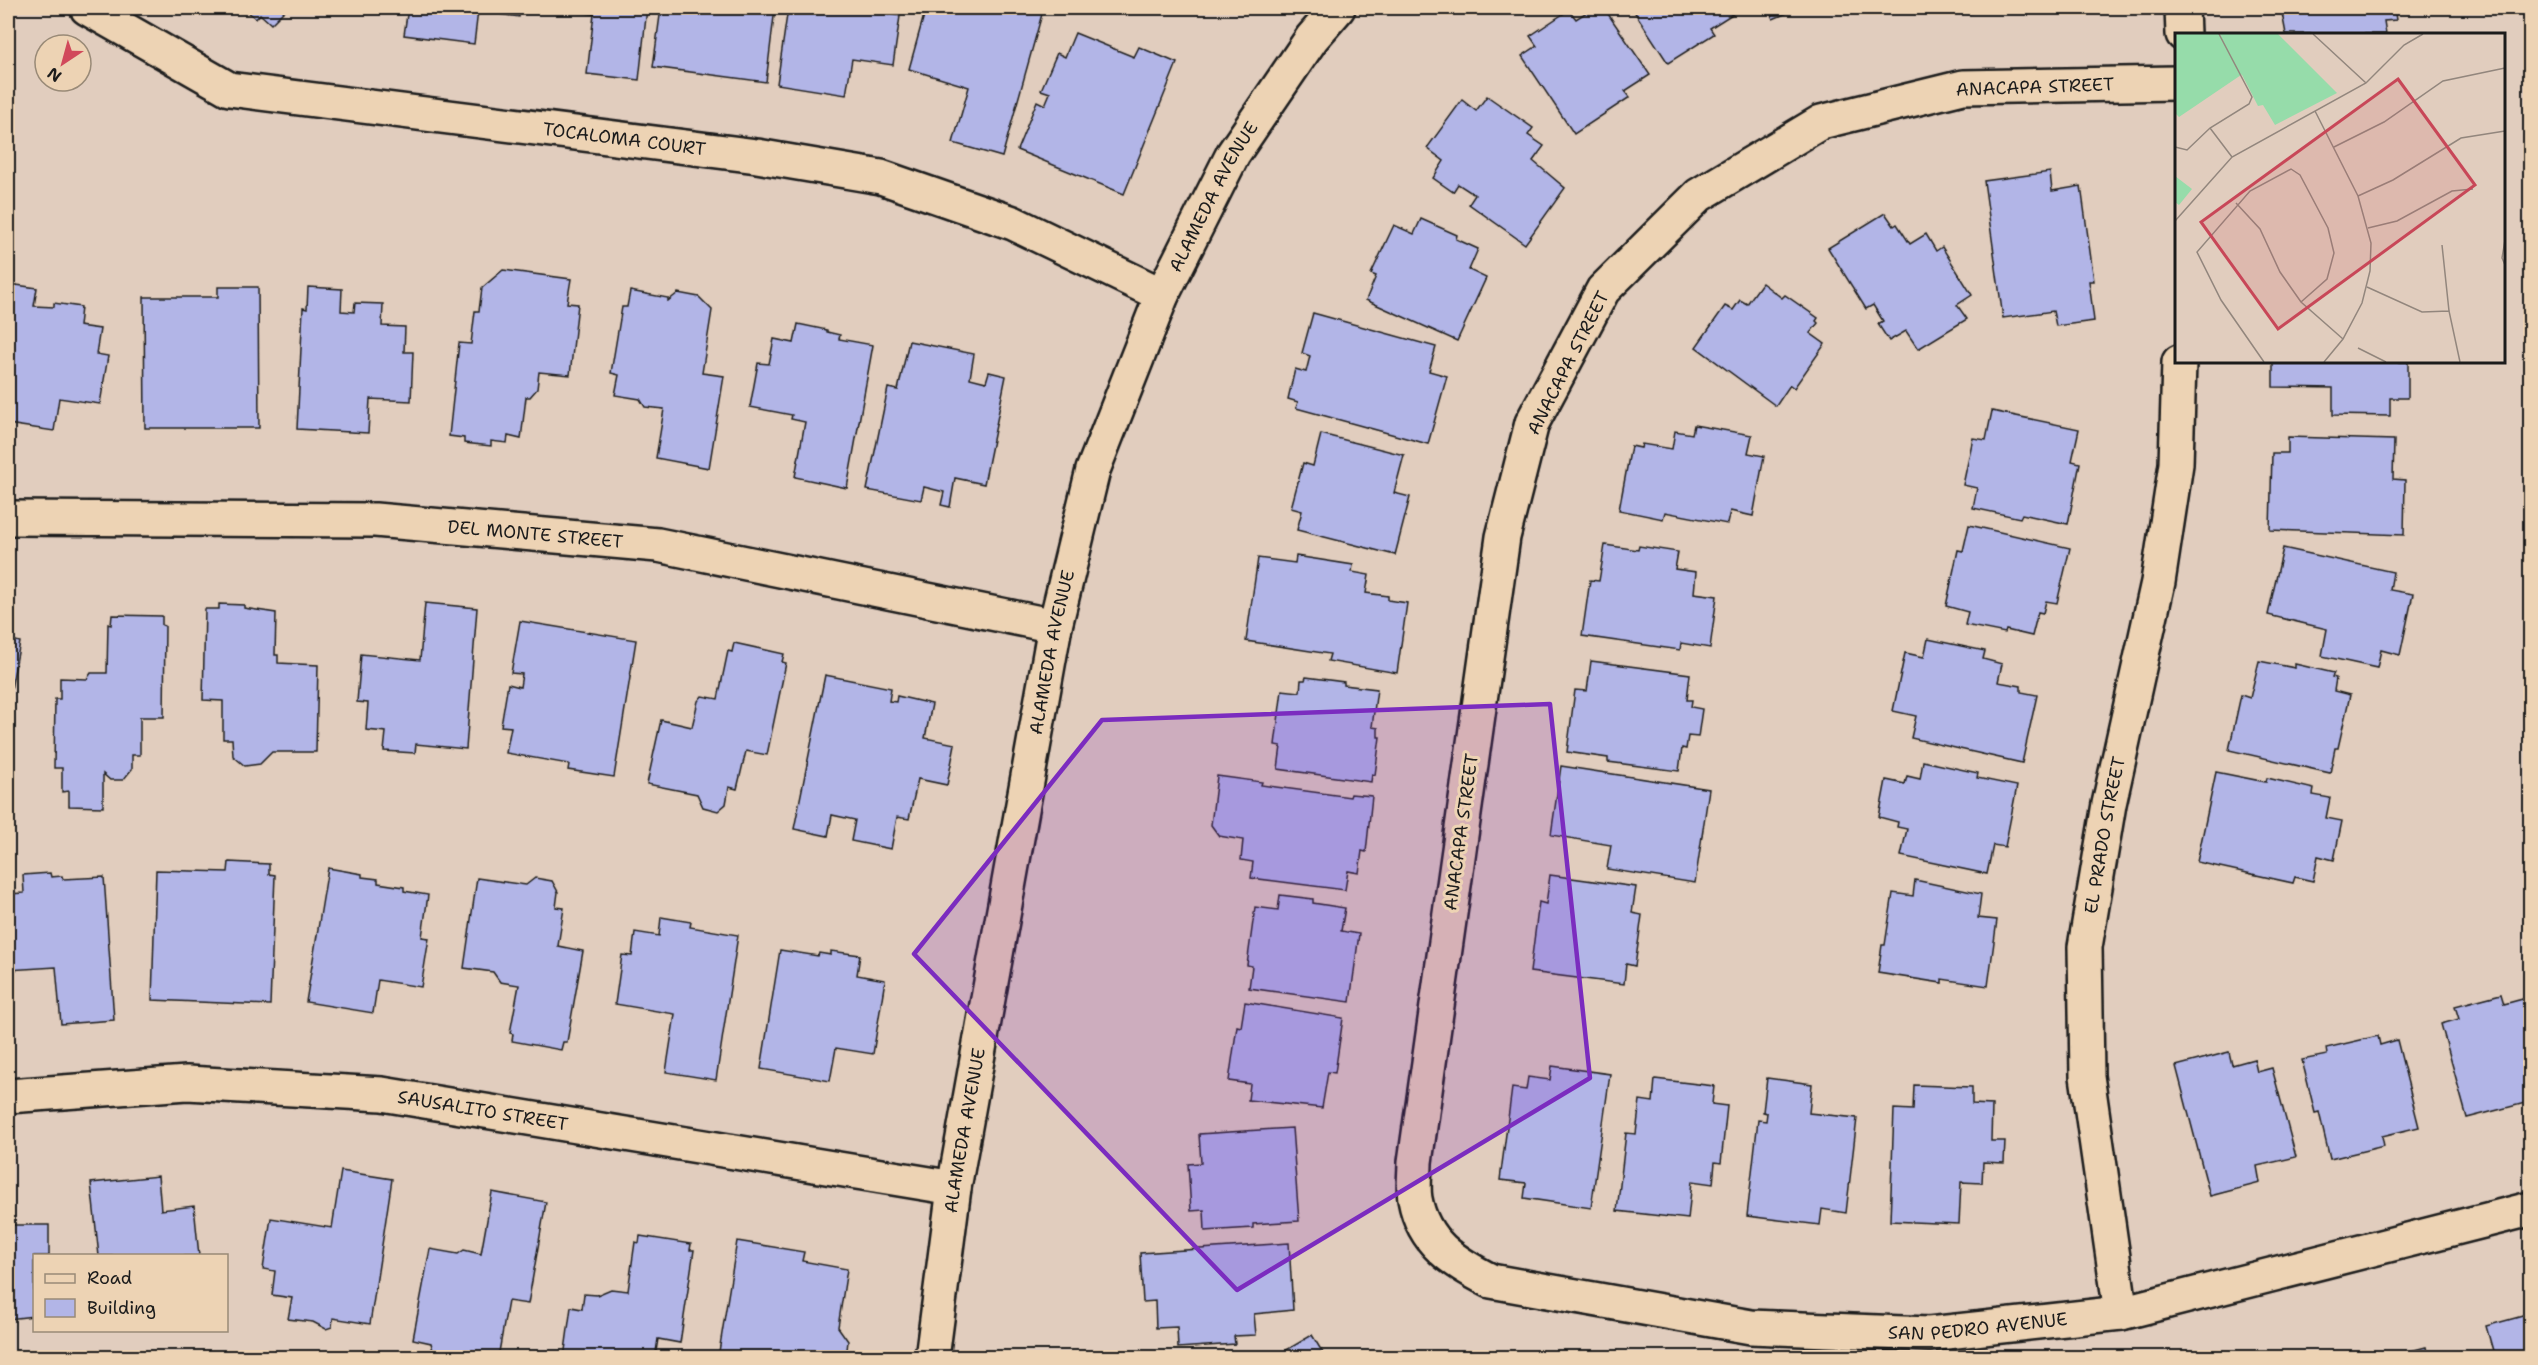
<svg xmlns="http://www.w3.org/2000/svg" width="2538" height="1365" viewBox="0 0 2538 1365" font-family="'Shantell Sans',sans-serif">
<rect width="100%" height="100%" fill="#e1cdbe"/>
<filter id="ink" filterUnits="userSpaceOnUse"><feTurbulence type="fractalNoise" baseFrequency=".0167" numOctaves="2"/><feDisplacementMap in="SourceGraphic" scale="12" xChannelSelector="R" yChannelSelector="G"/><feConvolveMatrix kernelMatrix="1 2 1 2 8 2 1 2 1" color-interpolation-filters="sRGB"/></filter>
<g filter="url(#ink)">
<g fill="#b2b5e7" stroke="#1c1c1c" stroke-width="1.5">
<path d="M240 8H287L271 24 260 14 256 19 244 8Z"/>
<path d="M408 8H520L519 17 478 11 474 44 404 35Z"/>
<path d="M535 8H647L639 80 587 74 594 14Z"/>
<path d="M661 8H775L766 82 653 67Z"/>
<path d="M788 8H890L889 14 900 16 893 65 852 59 846 95 777 84Z"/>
<path d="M926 8 939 11 940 8H1022L1042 14 1002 157 953 143 969 87 909 69Z"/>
<path d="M1593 8H1604L1650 75 1625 91 1630 97 1574 134 1522 56 1537 46 1530 36 1569 10 1576 19Z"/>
<path d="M1632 8H1742L1710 28 1714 34 1668 63Z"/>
<path d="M1768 8H1799L1773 19Z"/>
<path d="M1965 8H1991L1967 14Z"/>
<path d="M2281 8H2394L2396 20 2384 21 2386 34H2286Z"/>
<path d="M1075 33 1134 57 1139 47 1177 63 1124 194 1017 150 1037 101 1045 105 1050 93 1041 90 1057 53 1065 57Z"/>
<path d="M1487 96 1533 128 1528 135 1544 146 1533 161 1565 188 1525 244 1469 204 1475 195 1458 184 1453 192 1433 178 1444 161 1427 148 1462 100 1476 111Z"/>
<path d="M2050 172 2052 191 2081 186 2094 281H2089L2094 321 2056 326 2053 311 2003 318 1984 181Z"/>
<path d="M1885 213 1894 226 1897 224 1910 244 1926 234 1936 251 1942 247 1972 295 1957 305 1967 319 1918 349 1906 331 1889 341 1878 324 1883 321 1873 305 1866 309 1828 248Z"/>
<path d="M1421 219 1457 235 1456 239 1478 249 1469 270 1486 278 1457 341 1366 300 1376 276 1371 274 1394 225 1414 234Z"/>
<path d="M503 270 571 279 567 303 578 304 570 375 539 372 537 389 530 397H526L521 439 508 436 507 443 491 441V446L464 443V438L449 436 459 343 471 344 475 311H479L482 288Z"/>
<path d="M1762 283 1782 298 1785 295 1818 318 1816 321 1818 323 1810 333 1825 344 1794 388 1790 385 1776 406 1696 347 1725 306 1733 310 1740 300 1747 304Z"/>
<path d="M9 284 37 288 34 306 54 307V303L81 307 79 326 100 329 96 354 108 356 100 404 59 398 54 431 8 424V296Z"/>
<path d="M218 287H258L259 428H145L144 297H218Z"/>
<path d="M308 287 342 289 341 311 354 312 355 303 383 304 382 326 405 327 404 352H413L411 401 370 399 368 433 297 429 303 308 307 309Z"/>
<path d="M630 291 668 298V301L678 293 699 297 712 310 702 373 724 376 709 468 656 458 664 409 645 407 640 399 615 395 619 375 611 373 622 307H627Z"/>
<path d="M1313 313 1436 347 1429 371 1447 376 1428 444 1296 408 1298 402 1288 399 1295 369 1306 372 1310 356 1302 353Z"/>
<path d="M798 324 827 330V332L840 335 839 339 873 345 847 488 795 477 805 422 791 419 792 415 750 407 758 363 769 364 774 339 794 343Z"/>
<path d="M909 341 974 354 970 378 986 382 989 372 1006 376 984 484 955 478 950 507 941 505 944 492 924 487 921 500 867 490 888 388 898 390Z"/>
<path d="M2273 362H2408V398H2390V416L2333 415V388L2273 387Z"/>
<path d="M1992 411 2079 429 2072 461 2080 463 2068 524 2022 514 2020 518 1973 508 1977 488 1963 485 1973 438 1986 440Z"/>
<path d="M1694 425 1752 435 1748 453 1764 456 1753 516 1730 511 1727 524 1665 512 1663 519 1619 510 1631 446 1641 448 1642 444 1672 449 1675 431 1692 434Z"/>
<path d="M1321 434 1404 455 1394 493 1410 497 1395 555 1297 530 1302 511 1291 508 1303 463 1313 466Z"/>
<path d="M2288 437 2394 440 2393 479 2405 480 2404 535 2270 530 2272 453H2288Z"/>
<path d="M1969 525 2070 548 2057 603 2046 601 2043 613 2038 612 2032 636 2006 630 2005 633 1965 625 1968 612 1946 606 1958 550 1963 551Z"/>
<path d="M1605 545 1638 550 1639 546 1678 552 1675 569 1696 572 1694 593 1717 596 1710 648 1681 643 1680 650 1582 636 1590 580 1599 581Z"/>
<path d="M2283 548 2393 572 2390 590 2413 594 2400 655 2381 650 2377 668 2322 656 2327 629 2268 615Z"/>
<path d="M1296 556 1353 565 1352 572 1369 575 1366 593 1388 596V600L1407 603 1397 673 1328 661 1330 654 1246 641 1258 558 1295 563Z"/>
<path d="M425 603 477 608 466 749 416 744 415 753 384 751 386 732 366 730 368 703 357 702 361 654 420 660Z"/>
<path d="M219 604 244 605V608L276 613 275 655H278V663L318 665 316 752H272L260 764 245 766 233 756 232 739H223V701L203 700 205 609H219Z"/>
<path d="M112 615 162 616V625L165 626 164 717H140V755H132V769L123 780H110L103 774V807L69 806V791L62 792V768H54L55 699H60V678L87 679 91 673H107L108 624 111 625Z"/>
<path d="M520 621 636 640 614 777 568 770 569 764 506 753 511 727 501 726 508 684 520 687 522 674 511 673Z"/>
<path d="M8 639 20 642 8 705Z"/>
<path d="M1928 639 1985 651 1983 659 2002 664 1998 682 2021 686V692L2037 695 2022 763 1911 738 1916 716 1893 711 1905 653 1924 657Z"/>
<path d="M734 643 784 654 782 662 786 663 767 755 746 751 737 789 729 787 726 804 718 811 703 807 697 794 647 784 661 720 692 727 698 701 702 696 718 699 728 651 732 652Z"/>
<path d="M1591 661 1690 674 1687 700H1692L1691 707 1702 709 1698 737 1688 736 1686 749 1682 748 1679 771 1608 762V758L1567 752 1575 690 1587 691Z"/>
<path d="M2259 661 2295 668V664L2334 673 2332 677 2336 678 2334 691 2350 695 2338 748H2335L2330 773 2229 750 2241 695 2250 698Z"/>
<path d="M825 675 891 688 889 701 896 702 897 696 932 704 925 738 955 744 947 785 918 779 909 819 897 817 891 849 851 841 855 820 832 815 828 836 794 829Z"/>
<path d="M1306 677 1344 682V685L1377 689 1372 727 1378 728V737H1380L1375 775 1372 774 1371 782 1278 769 1281 746 1275 745 1282 690 1300 692 1301 680H1305Z"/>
<path d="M1923 761 1978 773 1977 778 2017 786 2005 847 1993 845 1987 874 1901 856 1907 829 1897 827 1898 822 1879 817 1886 780 1905 784 1907 776 1920 779Z"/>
<path d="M1561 766 1709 789 1695 883 1607 869 1611 845 1551 835Z"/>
<path d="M2216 772 2266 782 2267 778 2314 789 2313 795 2330 798 2326 818 2342 821 2334 860 2318 856 2313 881 2295 877 2293 883 2197 862Z"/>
<path d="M1217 776 1262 782 1261 785 1350 797 1351 794 1372 796 1366 852 1362 851 1359 873 1348 871 1345 890 1251 878 1253 862 1241 860 1243 840 1219 836 1211 825Z"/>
<path d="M229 862 269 864V874L275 875 270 1005 152 1000 156 870 228 872Z"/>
<path d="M328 868 362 874V877L378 879V883L404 887V891L428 895 422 937 429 938 421 987 378 980 373 1013 306 1002Z"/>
<path d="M50 873 51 877 62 876 63 879 104 877 114 1020 61 1024 56 967 8 970V894L24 893 23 875Z"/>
<path d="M1550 875 1636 887 1632 913 1642 915 1635 966 1626 964 1624 984 1530 972 1539 902 1546 904Z"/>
<path d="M477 878 526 885 535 878 552 881 558 892 556 907 564 908 558 946 583 951 567 1042H563L561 1050 512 1041 513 1034 510 1033 519 985 500 982 493 972 464 968Z"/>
<path d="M1915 880 1981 894 1978 918 1997 920 1988 986 1942 979V983L1878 973 1882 945H1885L1893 893 1913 896Z"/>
<path d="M1280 895 1313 899V903L1345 908 1341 931 1359 934 1350 1002 1249 988 1252 966 1247 965 1255 907 1278 910Z"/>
<path d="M661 917 691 922 690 927 738 935 716 1080 666 1072 675 1014 615 1004 622 955 632 956 635 932 659 936Z"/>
<path d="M780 950 818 956 819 953 831 955V951L860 955 857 975 885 980 873 1054 836 1048 830 1081 761 1069Z"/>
<path d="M2501 994 2504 1004 2530 997V1085L2525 1086 2529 1102 2467 1118 2441 1024 2459 1019 2455 1006Z"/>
<path d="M1245 1002 1343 1018 1335 1073 1328 1072 1322 1108 1248 1100 1250 1084 1229 1081 1237 1026 1241 1027Z"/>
<path d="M2378 1036 2380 1045 2397 1040 2419 1127 2382 1136 2384 1146 2330 1159 2319 1112 2315 1113 2302 1060 2327 1055 2326 1048Z"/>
<path d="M2229 1052 2232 1065 2254 1059 2257 1072 2272 1068 2296 1157 2257 1166 2260 1183 2210 1196 2176 1066Z"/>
<path d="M1552 1066 1610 1074 1591 1208 1524 1198 1526 1183 1500 1180 1512 1088 1526 1090 1528 1077 1550 1080Z"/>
<path d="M1767 1078 1812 1084 1809 1113 1857 1118 1846 1213 1822 1209 1820 1225 1747 1216 1758 1120 1766 1121 1767 1113 1763 1112Z"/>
<path d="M1655 1079 1714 1086 1712 1104 1727 1106 1721 1163 1715 1162 1713 1184 1692 1181 1688 1219 1617 1211 1626 1133 1636 1134 1640 1100 1653 1102Z"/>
<path d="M1914 1085 1972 1087V1104L1992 1105 1991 1141H2005L2004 1163 1983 1162 1982 1183 1961 1182 1959 1224 1890 1221 1894 1109 1913 1110Z"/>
<path d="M1292 1128 1299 1221 1253 1224V1228L1205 1231 1204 1210 1191 1211 1188 1164 1201 1163 1199 1134Z"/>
<path d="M341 1171 392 1179 370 1324 333 1318 332 1327 326 1329 313 1322 288 1319 292 1298 272 1295 275 1271 263 1269 271 1218 332 1228Z"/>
<path d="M158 1176 161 1210 194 1206 199 1256H99L91 1183Z"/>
<path d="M492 1192 546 1202 528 1304 508 1301 498 1358H435L431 1343 413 1339 430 1249 458 1254 464 1250 481 1254Z"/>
<path d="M8 1225H49V1256H34V1316L8 1319Z"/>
<path d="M640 1236 691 1244 690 1250H694L680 1343 658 1339 655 1358H564L571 1307 582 1309 584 1294 597 1295 611 1289 628 1291 635 1242 639 1243Z"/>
<path d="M737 1241 804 1252 802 1261 847 1269 838 1327 848 1341 846 1358H718Z"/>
<path d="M1289 1243 1293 1310 1254 1314 1256 1335 1234 1336 1235 1344 1178 1348 1177 1327 1156 1328 1155 1301 1143 1302 1140 1253Z"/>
<path d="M2530 1314V1358H2495L2486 1326Z"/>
<path d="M1312 1335 1326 1358H1273Z"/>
<path d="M2426 1347 2429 1358H2384Z"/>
</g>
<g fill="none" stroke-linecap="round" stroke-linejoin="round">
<g stroke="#1c1c1c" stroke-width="38">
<g id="minor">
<path id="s1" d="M87 8 229 89 757 156 881 177 1013 223 1162 295"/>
<path d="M2182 8 2183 34"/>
<path id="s2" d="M2176 83 1963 87 1821 122 1699 195 1603 290 1532 423 1503 537 1415 1162C1415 1173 1413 1188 1415 1199 1423 1243 1454 1262 1491 1281L1751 1327 1929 1334 2121 1313 2530 1209"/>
<path id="s3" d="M8 518 375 520 658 545 1055 626"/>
<path id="s4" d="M8 1096 187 1083 382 1094 954 1188"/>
<path id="s5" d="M2121 1313 2087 1076 2085 947 2109 804 2158 582 2176 464 2179 362"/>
<path id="s6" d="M932 1358 954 1188 1055 626 1093 470 1162 295 1233 154 1312 38 1338 8"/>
</g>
</g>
<use href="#minor" stroke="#edd3b4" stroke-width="33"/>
</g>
</g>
<path fill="#7b2cbf" fill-opacity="0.2" stroke="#7b2cbf" stroke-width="4.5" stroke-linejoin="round" d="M1550 704 1590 1078 1237 1290 914 954 1102 720Z"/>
<g text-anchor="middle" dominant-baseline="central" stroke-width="6" stroke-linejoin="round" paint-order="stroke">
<g font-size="18" fill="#1c1c1c" stroke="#edd3b4">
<text transform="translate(2035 87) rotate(-2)">ANACAPA STREET</text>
<text stroke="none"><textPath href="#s1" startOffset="562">TOCALOMA COURT</textPath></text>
<text stroke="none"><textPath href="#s6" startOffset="1202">ALAMEDA AVENUE</textPath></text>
<text transform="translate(1568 363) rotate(-63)">ANACAPA STREET</text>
<text stroke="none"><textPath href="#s3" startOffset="528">DEL MONTE STREET</textPath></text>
<text stroke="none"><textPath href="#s6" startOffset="716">ALAMEDA AVENUE</textPath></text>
<text transform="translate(1461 832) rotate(-82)">ANACAPA STREET</text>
<text stroke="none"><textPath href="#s5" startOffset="482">EL PRADO STREET</textPath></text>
<text stroke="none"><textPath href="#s4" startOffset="477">SAUSALITO STREET</textPath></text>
<text stroke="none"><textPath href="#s6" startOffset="230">ALAMEDA AVENUE</textPath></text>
<text stroke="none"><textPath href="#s2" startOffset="2181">SAN PEDRO AVENUE</textPath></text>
</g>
</g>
<g transform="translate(2175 33)">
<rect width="330" height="330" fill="#e1cdbe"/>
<path d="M0 1H46L69 40 4 84 0 80ZM0 143 17 156 4 172 0 169Z" fill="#96dcaa"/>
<path d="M46 1H103L162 60 100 92 88 72 83 73Z" fill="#96dcaa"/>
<path fill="none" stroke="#92867d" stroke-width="1.5" d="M138 1 191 50M140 78 183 163 196 210 195 238 187 270 168 306 149 329M35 95 57 124M0 114 12 117 35 95 74 71 77 64 44 1M159 114 209 89 268 48 330 35M183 163 218 147 286 105 330 98M61 170 85 196 105 239 126 269 168 306M0 188 57 124 191 50 229 12 248 1M193 195 222 188 277 158 298 156M330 207 327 225 330 232M267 212 274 278 285 329M192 254 247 279 274 278M183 315 211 329M89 329 46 267 22 219 75 158 116 136 125 142 153 195 159 220 152 246 126 269"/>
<path fill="#c84758" fill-opacity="0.15" stroke="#c84758" stroke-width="3" d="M223 46 300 152 103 296 26 189Z"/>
<rect width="330" height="330" fill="none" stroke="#1c1c1c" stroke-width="3"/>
</g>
<rect width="2538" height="1365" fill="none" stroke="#edd3b4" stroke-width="30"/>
<rect x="15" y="15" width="2508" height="1335" fill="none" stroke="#1c1c1c" stroke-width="2" filter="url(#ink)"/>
<rect x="33" y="1254" width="195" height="78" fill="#edd3b4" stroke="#998a77" stroke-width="1.5"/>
<rect x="45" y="1274" width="30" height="9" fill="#edd3b4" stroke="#998a77" stroke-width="1.5"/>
<text x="87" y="1284" font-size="18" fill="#1c1c1c">Road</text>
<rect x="45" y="1299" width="30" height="18" fill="#b2b5e7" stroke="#998a77" stroke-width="1.5"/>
<text x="87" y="1314" font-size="18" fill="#1c1c1c">Building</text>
<g transform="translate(63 63) rotate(216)"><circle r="28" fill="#edd3b4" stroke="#998a77" stroke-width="1.5"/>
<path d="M0-4.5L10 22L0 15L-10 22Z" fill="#d1495b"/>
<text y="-9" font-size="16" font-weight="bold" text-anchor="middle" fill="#1c1c1c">N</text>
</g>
</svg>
